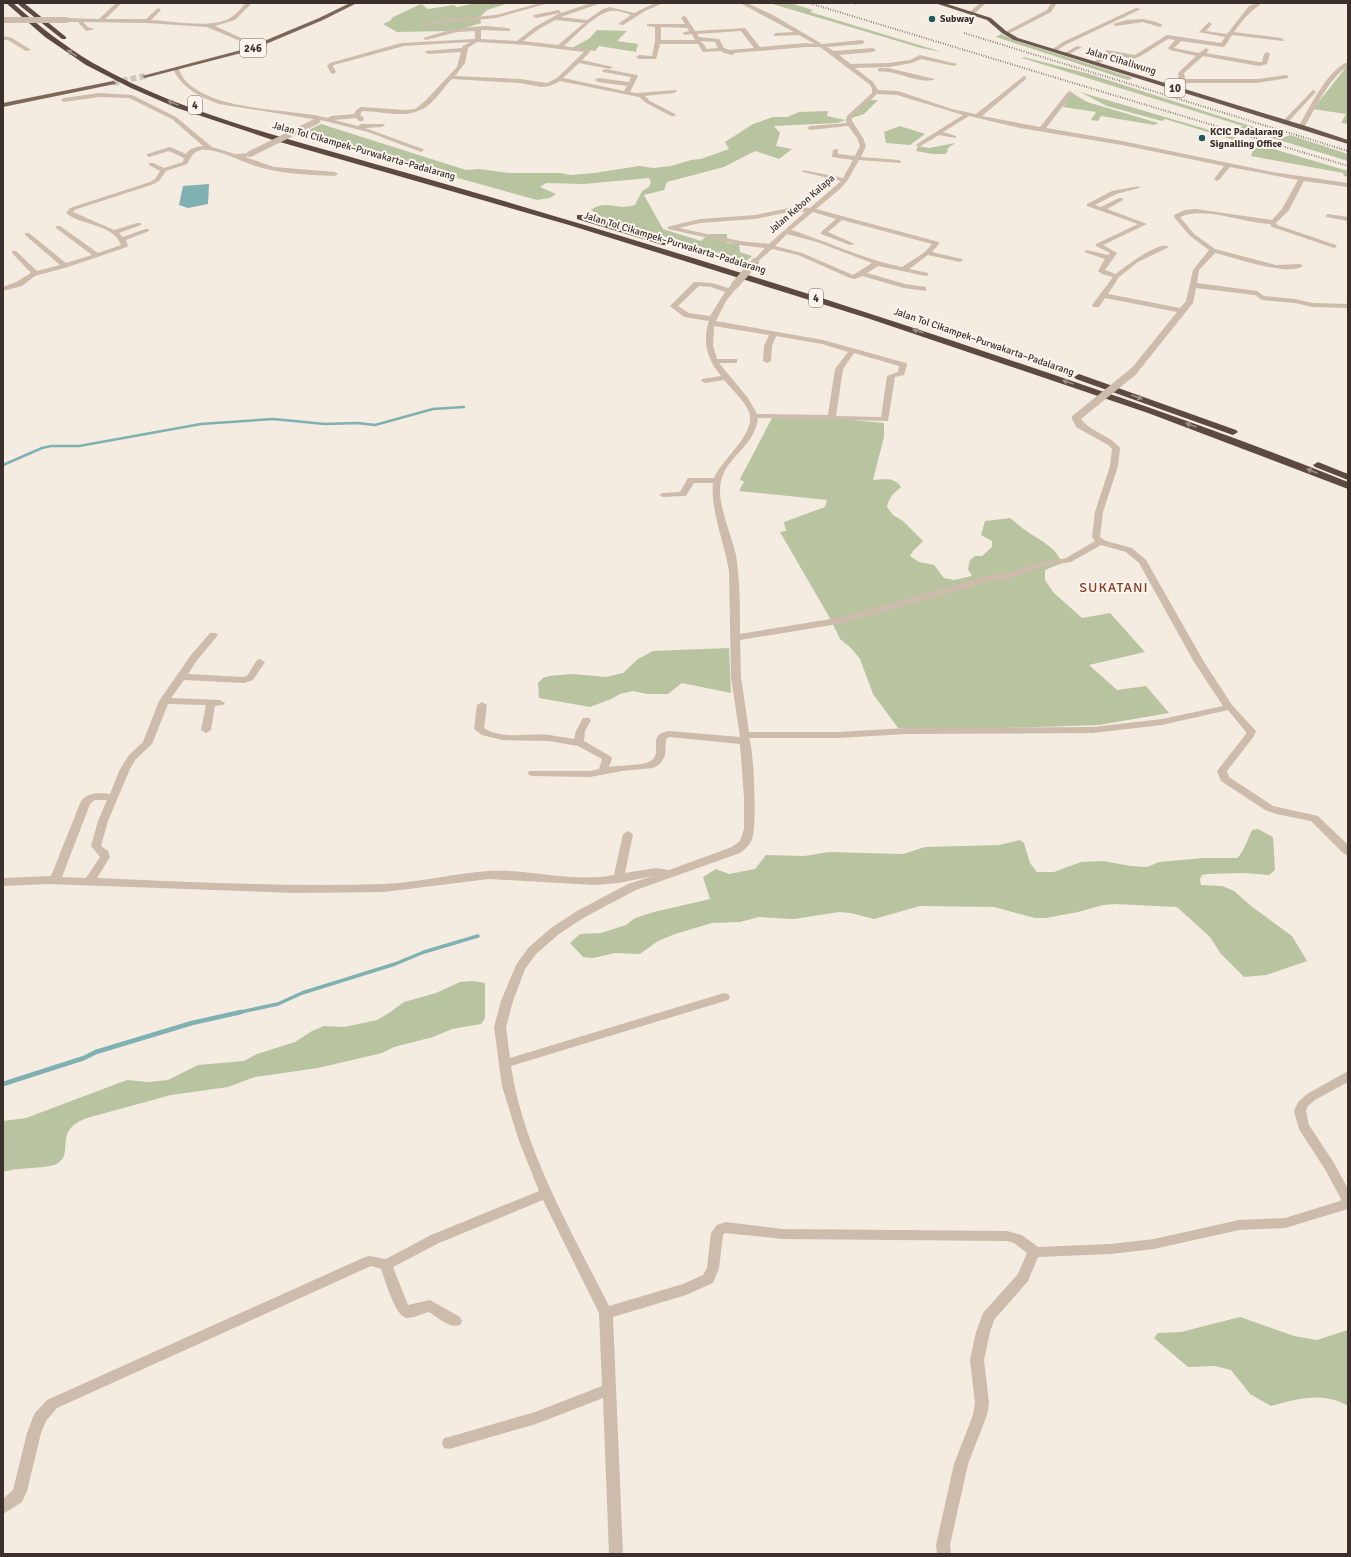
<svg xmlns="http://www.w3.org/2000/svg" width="1351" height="1557" viewBox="0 0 1351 1557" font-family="Signika,sans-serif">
<rect width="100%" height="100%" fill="#f4ebe1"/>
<g fill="#b8c4a0">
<path d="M477 3H509L487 10 480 17 481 23 465 28 447 31 397 32 383 24 390 21 393 17 421 4 428 9 454 5 457 7Z"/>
<path d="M769 3H790L813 10 810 12 942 52 921 48Z"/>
<path d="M597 30 627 31 617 41 638 44 636 52 599 46 595 51 572 48 590 38Z"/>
<path d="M1001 34 1017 41 1133 78 1128 80 996 37Z"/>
<path d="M1023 57 1086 73 1284 137 1290 135 1348 154V161L1240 128 1243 126 1022 58Z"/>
<path d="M1347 66 1348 67V124L1341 123 1346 114 1313 109Z"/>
<path d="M1080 92 1348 171V177L1344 176 1343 173 1251 156 1253 151 1257 147 1165 119 1162 121 1107 106Z"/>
<path d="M1072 93 1087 102 1158 123 1154 125 1101 116 1098 121 1091 120 1096 112 1063 107Z"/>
<path d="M868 100H878L864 114 837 123 774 126 780 133 776 146 792 149 779 159 755 151 724 167 667 182 664 190 644 195 663 229 701 241 709 234H727V243L739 244 740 252 752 256 746 261 605 219 591 210C602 202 610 206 622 207 626 207 631 206 635 205L642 191 649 187 651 182 649 178 584 184 546 183 540 187 556 194 550 198 537 200 300 134 321 124 466 170 479 169 509 173H560L571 175 594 173 639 166 654 168 671 166 691 160 701 159 729 149 725 142 753 124 773 117H787L799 112 828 111 827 116 845 120Z"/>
<path d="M900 126 925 134 910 145 886 143 884 132Z"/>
<path d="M955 143 947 149 948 151 945 154H933L916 151 918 146 929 148Z"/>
<path d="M772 418 842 419 884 423V437L873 480C885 480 893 476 901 487 894 493 889 497 887 507L893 515 903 521 923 541 913 551 910 556 919 562 934 565 944 578 954 580 972 576 968 569 970 560 975 556H982L992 547V541L981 535 985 521 1010 518C1016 523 1022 528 1028 532 1041 541 1056 547 1062 563L1045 570V580L1053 592 1082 618 1110 613 1145 652 1089 665 1117 690 1146 686 1169 713 1099 725 1006 728H898L873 694 860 659 851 648 840 639 831 620 780 532 786 531 784 522 825 507 827 500 739 491 744 482 740 479Z"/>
<path d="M729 648 731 693 682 683 668 694H647L633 691 620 694 611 699 590 707 539 698 538 683 543 678 549 676 572 674 606 677 623 673 638 659 653 651Z"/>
<path d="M1258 829 1273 837 1275 870 1269 875 1244 873 1207 874 1202 875 1200 879 1201 885 1222 886 1234 891 1251 906 1292 936 1307 961 1266 975 1244 977 1221 954 1210 937 1177 907 1115 904 1103 905 1078 912 1046 918H1035L994 907 920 906 874 919 851 913 839 912 794 919 759 917 740 922 712 923 675 934 658 941 640 954 615 953 593 958 583 957 570 943 580 934 601 933 626 925 635 918 654 912 710 899 703 877 716 869 729 874 755 869 766 855 804 856 829 852 903 854 925 847 999 845 1020 840 1024 843 1030 863 1037 872H1054L1081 862 1103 861 1131 866 1147 867 1159 862 1204 858H1237C1242 855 1249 837 1252 830Z"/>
<path d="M473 981 485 983V1018L481 1024 452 1029 433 1037 394 1047 382 1053 318 1068 255 1077 228 1087 171 1095 87 1118C52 1131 75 1152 58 1163 50 1169 17 1167 3 1172V1121L26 1118 127 1080 148 1082 168 1080 198 1065 244 1061 257 1054 295 1042 312 1031 324 1026 344 1027 377 1020 389 1013 404 1002 436 993 460 982Z"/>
<path d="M1240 1317 1294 1336 1317 1340 1348 1330V1406C1322 1391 1297 1399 1271 1406L1250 1394 1231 1370 1215 1366 1188 1367 1154 1338 1158 1333 1181 1332Z"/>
</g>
<path fill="#7fb0b2" d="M209 184 208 204 188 208 179 205 183 186Z"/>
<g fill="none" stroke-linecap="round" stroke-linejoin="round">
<path stroke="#7fb0b2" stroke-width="2.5" d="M3 465 42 448 51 446H79L201 424 273 419 325 424 357 423 375 425 433 409 464 407"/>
<path stroke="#7fb0b2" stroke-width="3.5" d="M236 1013 278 1004 302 993 395 964 424 952 478 936"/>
<path stroke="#7fb0b2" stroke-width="4.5" d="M3 1084 84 1058 96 1052 192 1023 241 1012"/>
<path stroke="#cfc6bd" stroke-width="6" stroke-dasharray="6 3" stroke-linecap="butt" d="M113 83 145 76"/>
<g fill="#cdbbac" fill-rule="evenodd">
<path d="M116 3H122L105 19H146L158 8 161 10 151 20C173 21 211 29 230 18 236 15 241 8 246 3H252L235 20 215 26 259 46 254 47 207 27 147 23 83 22 88 27 95 29 86 31 78 22H66L63 20 66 18 99 19Z"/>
<path d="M540 3H549L496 18 441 23 424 27 421 25 441 20 496 15Z"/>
<path d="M591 3H601L561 17 587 20 603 9 610 7 634 13 655 3H663L645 11 623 25 618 24 631 15C625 13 618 10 612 11 598 11 574 37 564 46L590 50V52L582 60 613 67 610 69 579 63 563 78 624 91 627 86 598 82 595 80 598 78 629 82 631 77 603 72 602 71 605 69 637 75 638 76 630 92 637 93 676 90 677 91 674 93 645 96 650 101 675 114V116H671L646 103 639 97 560 81 550 86 541 87 520 83 452 79C442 89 432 107 418 111 402 118 380 111 362 111L360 115 364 118 363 121H359L356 118 334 120 358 126 361 124H384L385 125 382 127 365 128 423 149 424 150 421 152 368 132 325 121 219 104C200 97 182 88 173 69L178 68C180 71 181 75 184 79 212 112 287 108 328 118L331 116 354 114 356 110 361 107 405 110 415 109 425 101 457 67 461 52 428 54 425 52 426 51 462 48 463 46 470 42 404 46 334 65 333 66 336 72 333 74 331 73 327 66 330 63 401 43 475 39V31L457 32 426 40 423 38 457 28 486 26 508 28 510 29V31L481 30V39L517 41 535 27 560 13 536 18 533 16 534 15 559 10 561 13ZM555 20 584 23 558 45 523 41 539 29ZM477 42 527 45 584 52 557 78 547 83 520 79 455 76 465 63 468 48Z"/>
<path d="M740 3H747L773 15 822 44 862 40 865 42 862 44 827 47 834 51 873 48 876 50 873 52 839 55 851 64 889 63 910 60 920 55 957 64 954 66 921 59 912 63 889 67 855 68 873 82 878 90 898 91 952 109 976 114 1024 76 1026 77V79L982 116 1040 127 1068 92 1070 91 1073 93 1046 128 1122 141 1272 172 1348 183V187L1304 181 1289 210 1276 223 1277 225 1336 245 1337 246 1334 248 1272 227 1270 224C1242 223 1206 206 1180 217L1194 234 1215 249 1276 265 1300 264 1303 266C1289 277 1232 257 1215 253L1199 270 1197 283 1257 291 1264 296 1295 299 1313 303 1348 304V308L1313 307 1295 303 1262 300 1255 295 1196 288 1193 303 1137 373H1131V369L1177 312 1105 298 1099 307H1093L1092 305 1113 277 1102 274 1098 271 1105 259 1084 252 1087 250 1108 255 1110 253 1096 246V244L1138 224 1087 206V204L1112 191 1139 186V188L1116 194 1095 205 1101 207 1119 198H1123V200L1107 209 1147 224 1103 245 1117 253 1105 270 1116 274C1124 267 1160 240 1169 247L1138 262 1119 277 1108 294 1180 308 1186 301 1193 270 1209 250 1190 236 1174 217V215L1185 210 1196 209 1272 220 1282 209 1298 180 1230 167 1219 180 1217 181 1214 179 1224 166 1122 145 1020 128 969 116 943 132 956 136V138L939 135 919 147 916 145 917 144 963 115 897 95 877 94 852 117V121L863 138 866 146 861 157 899 160 901 161V163L859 160 847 181 840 189 816 209 939 242V244L932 252 962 259 963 260 960 262 928 255 909 269 928 273V275L926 276 878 266 867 273 905 284 926 287V291L904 288 862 276 855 279 850 278 798 255 772 249 755 264 752 262 765 248 740 245 668 229V227L671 226 700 219 755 215 794 207 810 208 841 181 803 172V170L843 178 853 160 832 157 833 150 838 149V154L855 156 860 146 857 138 848 126 810 130 807 128 810 126 846 123 847 116 872 93V88L869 84 820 47H806L735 53 732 55 724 53 721 51 703 52 698 44H660L656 59H639L636 57 639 55 652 56 655 42V27L647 26V24H685L681 18 684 16 686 17 695 31 745 28 760 47 806 43 815 44 799 35 774 36V34L776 33 794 32ZM661 27 687 28 689 31 682 33 685 35 692 34 695 40H661ZM741 31 754 48 729 50 724 48 719 39 699 37 697 34ZM701 41 715 42 718 48 707 49ZM794 211 805 212 769 244 740 241 679 228 700 223 755 219ZM813 212 836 219 821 232V234L850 245 855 244 828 232 842 220 932 244 925 252 902 267C865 260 827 241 791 230ZM787 234 817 242 872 263 853 275 802 253 775 246Z"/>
<path d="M980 3H986L974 14H970V12Z"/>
<path d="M1051 3H1057L1051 12 1008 34 1003 33 1047 10Z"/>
<path d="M1257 3 1260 5C1248 13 1243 20 1234 32L1281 38 1284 40 1283 41 1232 35 1225 46 1223 47 1181 41 1174 48 1199 53 1206 48 1209 50 1206 53 1259 62H1262L1264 54 1267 52 1270 54 1267 64 1259 66 1203 56 1184 73 1185 79H1257L1286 75 1288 76V78L1257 83H1184L1180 86H1176L1175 85 1179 81 1178 73 1196 56 1170 50 1168 48 1175 40 1168 39 1139 57 1132 59 1111 53V56L1132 65V67H1128L1108 59 1094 65 1091 63 1105 56 1106 50 1135 55 1167 35 1221 43 1225 37 1199 32 1209 22 1212 24 1206 31 1227 34 1249 6Z"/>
<path d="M1136 8 1141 9 1067 44 1056 51 1051 50 1063 42Z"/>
<path d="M1143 19 1156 22 1163 25 1160 27 1143 22 1116 26 1113 24 1127 20Z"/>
<path d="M3 36 12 38 31 50 26 51 8 40H3Z"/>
<path d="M1077 46 1082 47 1068 55 1063 54Z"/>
<path d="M1348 62V66C1327 80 1317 107 1304 127H1300L1299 126C1310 107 1327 70 1348 62Z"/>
<path d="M880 68H888L935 79C925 85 899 73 888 72 884 71 881 72 878 71V69Z"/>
<path d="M1313 90 1316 92 1315 93 1288 122H1284V120Z"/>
<path d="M99 93 132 95 176 117 212 147 235 154 252 153V155L245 157 274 167 335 172 338 174 335 176C310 175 286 174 262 168 245 164 218 148 201 150 192 152 191 158 187 164L166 171 159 181 154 184 74 210 73 212 114 230 137 223H141V225L119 233 123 237 145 229H149V231L126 240 128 246 127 247 68 267 35 276 22 286 3 291V287L16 282 31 273 12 253V251H16L37 271 60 265 25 235V233H29L66 263 92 255 56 228V226H60L98 253 121 245C113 223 81 226 66 213L70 208 150 182 155 179 160 171 149 165V163H153L164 168 183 162 184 158 169 151 149 157 147 156V154L170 147 186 154C190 148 196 147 203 146L172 119 129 98 99 97 64 102 61 100 64 98Z"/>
<path d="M1328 214 1348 217V221L1326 217V215Z"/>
<path d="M694 282 712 283 728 288 735 283 739 285 726 301 716 321 823 340 906 363 907 365 904 375 895 377 888 421 758 418C755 446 727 456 721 481 716 502 731 533 736 555 740 581 740 608 740 634L843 617 991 575 1005 574 1036 563 1066 558 1095 541 1092 537 1095 512 1110 466 1112 449 1108 445 1076 427 1072 418 1076 416H1079C1088 432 1108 433 1120 448L1118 466 1103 512 1100 537 1106 541 1132 548 1146 560 1204 662 1232 705 1256 731 1254 736 1227 771 1229 777 1273 806 1318 816 1348 845V855L1344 854 1311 821 1276 814 1265 810 1221 781 1217 771 1246 734V732L1228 710 1162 725 1093 733 906 734 838 738H749C754 748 757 828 752 839 750 845 745 849 740 853L636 890 585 917 559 934 536 954 525 969 513 1001 506 1027 510 1058 724 993 728 994 730 997 728 1000 511 1066C523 1149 572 1232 609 1306L683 1284 703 1275 707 1268 711 1233 717 1225 726 1222 783 1229 1007 1231 1022 1235 1038 1247 1111 1244 1154 1239 1239 1220 1285 1218 1340 1201 1341 1199 1326 1171 1299 1129 1294 1111 1298 1102 1307 1094 1348 1071V1082L1315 1100 1307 1107 1306 1111 1309 1125 1334 1163 1348 1189V1209L1285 1228 1239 1230 1154 1249 1111 1254 1038 1257 1028 1281 994 1320 990 1332 984 1360 989 1403 987 1415 968 1464 950 1545 951 1554H937L936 1545 954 1464 973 1415 975 1403 970 1360 976 1332 983 1313 1018 1274 1027 1253 1014 1243 1007 1241 783 1239 725 1233 723 1235 719 1268 713 1283 686 1295 613 1317 623 1554H609L603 1398 536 1424 449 1449 444 1448 442 1443 444 1438 449 1437 535 1412 602 1386 599 1313 543 1200 439 1243 393 1267 408 1305 430 1300 460 1317 462 1321 460 1325C450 1329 437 1317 429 1312 422 1314 413 1318 407 1318 395 1317 385 1279 381 1269L371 1266 57 1408 46 1421 41 1433 27 1491 22 1502 3 1514V1499L13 1490 27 1433 33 1417 35 1413 47 1400 365 1257 370 1256 386 1259 431 1235 539 1191 519 1141 502 1086 494 1027 501 1001 516 965 528 948 551 928 577 911 628 884 653 876 619 883 595 885 489 879 384 892 295 893 48 884 3 886V878L51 876 81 801C89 792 99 793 110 794L120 769 129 755 143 742 159 701 191 655 210 633H216L218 635 198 659 188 674 243 677 247 676 257 660 260 659 265 662 253 680 244 683 184 680 171 698 220 700 225 703 223 705 215 706 211 730 206 733 201 730 206 705 168 704 152 744 136 759 130 769 108 821 101 846 108 851 110 857 97 878C192 882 287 887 382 884 418 883 454 873 490 871 532 869 573 883 614 875L623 834 628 831 633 834 625 873 656 868 669 870 732 847 740 841 744 829V797L740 744 669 737 666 739 665 756 660 764 653 768 622 771 590 777 533 776 529 775 528 773 529 771H590L599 769 602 759 578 746 549 741 502 740 482 735 474 729 477 705 482 702 487 705 484 728C502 740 528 733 549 735 558 736 566 738 574 739L576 731 583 718H589L591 720 585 731 584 741 610 756 612 758 609 767C619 765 646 766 652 760 663 750 646 735 669 731L740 737 731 677 729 571C725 545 710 509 713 483H694L686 496H683L663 497 659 495 663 493 680 492 688 478H714C722 459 757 433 749 412 744 400 732 390 724 380L705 383 701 381 702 379 721 376C707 359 702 341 709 321L684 317 670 306ZM699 286 711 287 725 292 710 316 689 313 678 306ZM714 326 769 335 764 346 763 361 767 363 771 361 772 346 776 336 822 344 848 352 835 369 828 415 757 414 748 398 719 363H737V359H717L713 346ZM854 353 899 366 898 372 887 376 881 417 836 416 843 369ZM1101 545 1126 552 1139 563 1194 662 1223 706 1162 719 1093 727 906 728 838 732H749L741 677 740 640 844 623 994 580H1006L1041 567 1071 562ZM95 800H107L98 821 91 846 100 857 86 878 62 877 90 804Z"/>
</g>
<g fill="#7d675c" fill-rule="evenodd">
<path d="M350 3H357L323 20 249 51 145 78 142 76 245 49 319 18Z"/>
<path d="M113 81 116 83 115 84 3 107V103Z"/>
</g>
<path fill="#6c584f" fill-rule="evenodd" d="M935 3H944L991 18 1006 31 1018 38 1309 127 1348 140V144L1014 40 1002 33 987 20Z"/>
<g fill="#5c4a42" fill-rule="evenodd">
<path d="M6 3H13C38 25 64 46 93 63 181 113 279 136 375 164 447 184 518 205 588 226 735 270 880 316 1025 365 1134 402 1242 439 1348 482V489L1148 413 867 318 569 225 273 140 177 108 131 88 86 65 45 37Z"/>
<path d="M18 3H24L66 37V39H62L19 5Z"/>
<path d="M577 215H583L669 241 670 243 666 245H663L577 219Z"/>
<path d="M1079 374 1236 430 1238 432 1233 435 1230 434 1076 379 1074 377Z"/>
<path d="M1318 462 1348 474V480L1315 467 1313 465Z"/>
</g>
<g stroke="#3b302b" stroke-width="2" stroke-dasharray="0.5 2" stroke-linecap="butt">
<path d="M809 3 1348 166"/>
<path d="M853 3 858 4"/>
<path d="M964 33 1348 151"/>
</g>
<g stroke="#cdbbac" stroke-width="6">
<path d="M3 20H66"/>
<path d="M250 154 317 121"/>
</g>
<g stroke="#cdbbac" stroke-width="8">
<path d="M735 285 755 262"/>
<path d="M1076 418 1134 371"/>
</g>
</g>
<defs><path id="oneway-solid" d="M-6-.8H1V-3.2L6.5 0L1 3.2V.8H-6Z"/></defs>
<g fill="#9c8e87">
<use href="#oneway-solid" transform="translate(72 53) rotate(-147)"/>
<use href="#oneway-solid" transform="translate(173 103) rotate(-157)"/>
<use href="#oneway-solid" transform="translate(918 331) rotate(-161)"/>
<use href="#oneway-solid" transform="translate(1068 382) rotate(-161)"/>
<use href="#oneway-solid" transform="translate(1137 397) rotate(20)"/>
<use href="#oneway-solid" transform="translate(1191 425) rotate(-160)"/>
<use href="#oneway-solid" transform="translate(1312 471) rotate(-157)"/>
</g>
<g fill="#1f5a5e" stroke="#fbf5ee" stroke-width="1.5">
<circle cx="932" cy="19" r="4"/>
<circle cx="1202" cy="138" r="4"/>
</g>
<g text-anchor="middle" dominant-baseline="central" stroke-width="4" stroke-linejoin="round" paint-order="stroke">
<g font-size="10" font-weight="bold" fill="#3b302b" stroke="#fbf5ee" text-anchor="start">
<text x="940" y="19">Subway</text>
<text x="1210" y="132">KCIC Padalarang<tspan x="1210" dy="12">Signalling Office</tspan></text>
</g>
<g font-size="10" fill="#3b302b" stroke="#fbf5ee">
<text transform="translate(1121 61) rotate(17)">Jalan Cihaliwung</text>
<text transform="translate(364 151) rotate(16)">Jalan Tol Cikampek–Purwakarta–Padalarang</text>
<text transform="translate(802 204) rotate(-41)">Jalan Kebon Kalapa</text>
<text transform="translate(675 243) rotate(17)">Jalan Tol Cikampek–Purwakarta–Padalarang</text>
<text transform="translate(984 342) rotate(19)">Jalan Tol Cikampek–Purwakarta–Padalarang</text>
</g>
<g fill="#fbf5ee" stroke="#756b66" stroke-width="1">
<rect x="240" y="39" width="26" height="18" rx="3"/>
<rect x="1165" y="79" width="20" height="18" rx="3"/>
<rect x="188" y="96" width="14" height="18" rx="3"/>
<rect x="809" y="289" width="14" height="18" rx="3"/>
</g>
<g font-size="11" font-weight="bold" fill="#3b302b">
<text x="253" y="48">246</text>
<text x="1175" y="88">10</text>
<text x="195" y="105">4</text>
<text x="816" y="298">4</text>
</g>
<g font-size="14" letter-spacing="1" fill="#8c3b22" stroke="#fbf5ee">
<text x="1114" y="587">SUKATANI</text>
</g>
</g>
<rect width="1351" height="1557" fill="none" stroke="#3b302b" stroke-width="8"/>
</svg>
